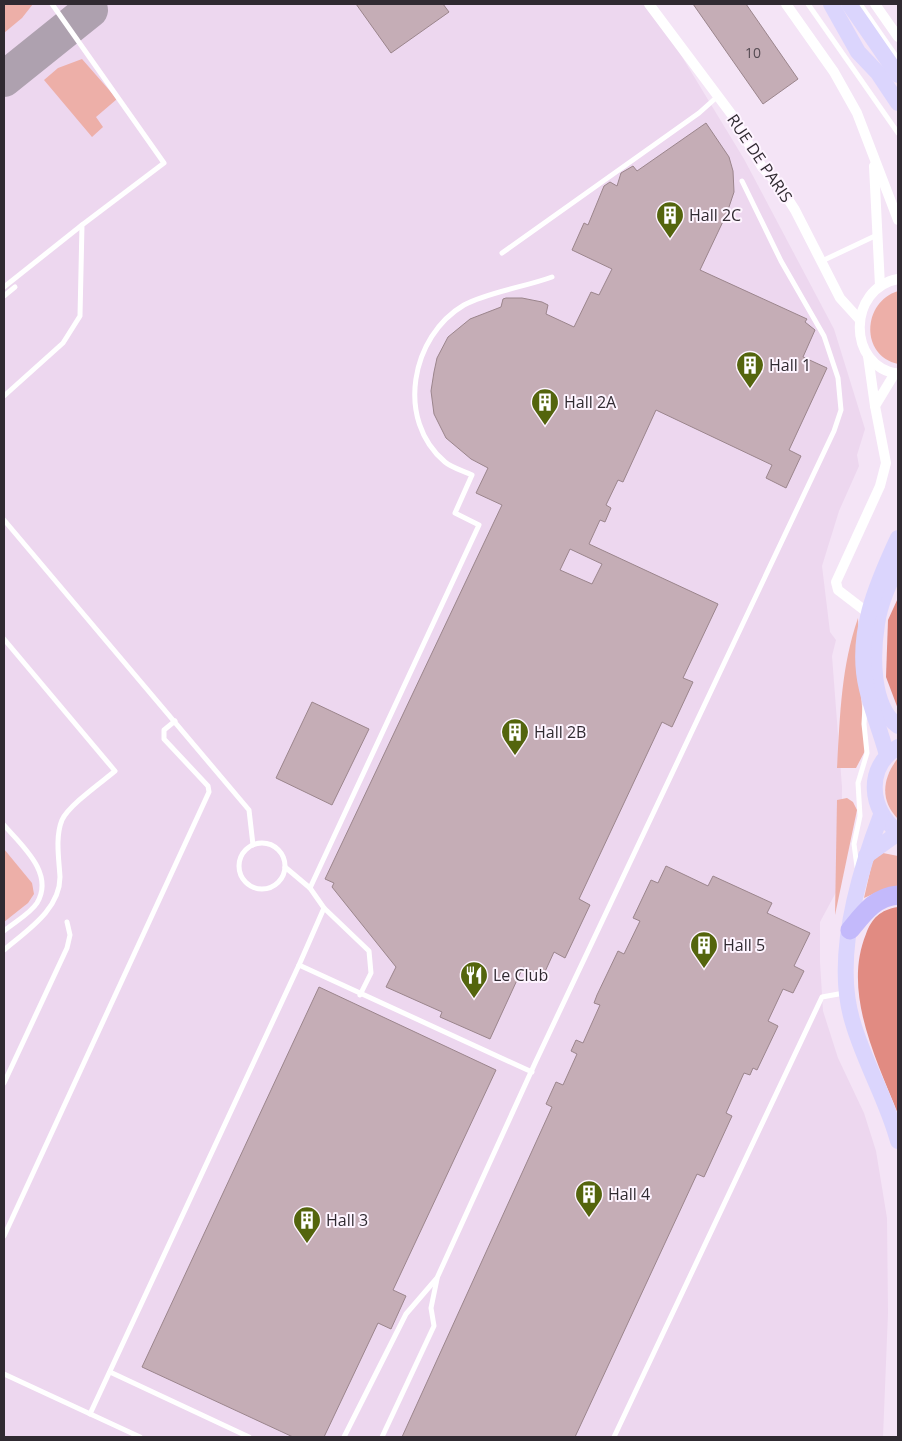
<svg xmlns="http://www.w3.org/2000/svg" width="902" height="1441" viewBox="0 0 902 1441" font-family="'Open Sans',sans-serif">
<rect width="100%" height="100%" fill="#f4e4f6"/>
<path fill="#edd7ef" d="M4 4H650L744 159 834 329 865 429 857 455 859 466 839 511 822 566 830 632 836 640 832 656 842 787 841 883 820 922V962L823 1011 838 1058 864 1113 876 1151 887 1218 888 1313 883 1437H4Z"/>
<g fill="#edafa8">
<path d="M4 4H33L22 18 4 33Z"/>
<path d="M82 59 117 99 96 117 103 127 92 137 44 80 58 68Z"/>
<path d="M898 291V364C860 356 862 302 898 291Z"/>
<path d="M858 618 861 696 866 749 856 768H837C840 717 841 667 858 618Z"/>
<path d="M898 758V819C879 800 883 777 898 758Z"/>
<path d="M847 798 853 802 857 810 835 915 837 800Z"/>
<path d="M4 849 32 883 34 894 28 903 4 922Z"/>
<path d="M878 852 898 856V888L882 890 864 898 872 863Z"/>
</g>
<g fill="#e18b82">
<path d="M898 598V709L886 677 888 620Z"/>
<path d="M898 907V1114C877 1060 842 993 866 934 872 918 880 910 898 907Z"/>
</g>
<g fill="none" stroke-linecap="round" stroke-linejoin="round">
<path stroke="#aea1af" stroke-width="36" d="M4 79 90 10"/>
</g>
<g fill="#c5adb6" stroke="#9b858c" fill-rule="evenodd">
<path d="M356 4H443L449 12 391 53Z"/>
<path d="M693 4H746L798 79 763 104Z"/>
<path d="M706 123 729 157 733 171 734 192 727 213 700 270 807 319 805 322 815 330 803 357 827 368 789 450 801 456 786 488 766 478 772 465 656 410 623 482 618 480 606 505 611 508 605 522 600 520 589 544 718 604 683 678 693 682 672 727 662 722 579 899 590 905 565 958 554 952 543 976 523 967 490 1039 440 1017 442 1012 386 987 396 967 332 887 334 883 325 879 502 505 476 493 488 468 471 459 446 438 434 414 431 391 434 372 437 358 448 337 470 319 501 307 503 299 506 298H522L542 302 548 305 546 314 574 327 591 292 599 295 612 269 572 250 584 223 588 225 604 186 610 182 617 186 621 173 633 166 637 171ZM570 549 602 564 592 584 560 570Z"/>
<path d="M312 702 369 729 332 805 276 778Z"/>
<path d="M666 866 708 886 713 876 772 903 767 913 810 933 794 966 804 971 793 993 783 989 768 1021 778 1026 757 1070 753 1068 750 1075 744 1073 726 1113 732 1116 704 1177 697 1174 575 1437H402L552 1107 546 1104 556 1082 563 1085 577 1054 571 1051 576 1040 583 1043 600 1005 594 1003 597 995 618 951 624 954 640 921 633 918 651 880 658 883Z"/>
<path d="M319 987 496 1070 393 1290 406 1296 391 1329 378 1323 324 1437H293L142 1367Z"/>
</g>
<g fill="none" stroke-linecap="round" stroke-linejoin="round">
<g stroke="#fff" stroke-width="5">
<path d="M808 4 898 133"/>
<path d="M860 4 898 59"/>
<path d="M502 253 699 113 718 96"/>
<path d="M822 261 877 235"/>
<path d="M4 287 82 225"/>
<path d="M4 296 15 287"/>
<path d="M4 396 63 343 80 316 82 225 164 163 52 4"/>
<path d="M4 520 249 810 253 845"/>
<path d="M4 639 115 771C102 782 69 805 62 820 55 837 59 859 60 877 60 910 26 931 4 950"/>
<path d="M4 825C21 845 55 873 37 903 30 914 13 923 4 931"/>
<circle cx="262" cy="866" r="23"/>
<path d="M285 867 310 888 324 908 369 951 371 973 360 995"/>
<path d="M857 867 854 844 860 816 858 783 867 753 864 724 865 706"/>
<path d="M310 888 479 525 455 513 472 475C464 471 452 468 445 462 395 420 411 336 464 305 488 292 525 287 552 277"/>
<path d="M324 908 299 965 532 1072"/>
<path d="M4 1083 67 948 70 935 67 922"/>
<path d="M4 1236 209 792 208 786 164 739V730L175 721"/>
<path d="M110 1372 249 1437"/>
<path d="M4 1374 140 1437"/>
<path d="M90 1414 299 965"/>
<path d="M344 1437 406 1314 437 1278 536 1061 834 431 841 410 838 378 824 336 781 261 742 181"/>
<path d="M382 1437 434 1326 431 1308 437 1279"/>
<path d="M614 1437 822 997 844 993"/>
</g>
<g stroke="#fff" stroke-width="10">
<path d="M649 4 732 115 762 167 779 185 795 210 840 298 859 319"/>
<path d="M786 4 834 72 857 113 898 220"/>
<path d="M875 4 898 37"/>
<path d="M874 166 880 286"/>
<path d="M898 279C848 288 846 366 898 374"/>
<path d="M868 356 875 406 895 373"/>
<path d="M868 613 838 590 836 582 880 486 886 463 875 406"/>
</g>
<g stroke="#dbd5fd" stroke-width="16">
<path d="M831 4 858 52 878 73 898 103"/>
<path d="M849 4 898 75"/>
<path d="M898 565C889 584 880 603 877 624 872 655 871 707 898 726"/>
<path d="M898 747C865 767 869 810 898 832"/>
<path d="M887 755C881 733 872 711 867 689 854 636 876 585 898 538"/>
<path d="M881 815C858 875 833 960 853 1023 865 1064 887 1100 898 1141"/>
<path d="M866 856 898 833"/>
</g>
<path stroke="#c3b9fb" stroke-width="19" d="M850 930C864 913 875 897 898 895"/>
</g>
<defs>
<g id="building-pin" transform="scale(1.4375)"><path d="M0 17L-7.5 6A9.5 9.5 0 1 1 7.5 6Z" fill="#54650d" stroke="#fef4ff"/><path d="M-4-6H4V6H1V3H-1V6H-4ZM-2.5-4.3h1.7v1.8h-1.7ZM.8-4.3h1.7v1.8H.8ZM-2.5-1h1.7V.8h-1.7ZM.8-1h1.7V.8H.8Z" fill="#fff"/></g>
<g id="restaurant-pin" transform="scale(1.4375)"><path d="M0 17L-7.5 6A9.5 9.5 0 1 1 7.5 6Z" fill="#54650d" stroke="#fef4ff"/><path d="M-5-6h1v4h1v-4h1v4h1v-4h1v5L-1.5 .5V6h-2V.5L-5-1ZM5-6V6H3V1.5H1.5Q1.5-4 5-6Z" fill="#fff"/></g>
</defs>
<g fill-rule="evenodd">
<use href="#building-pin" x="670" y="215"/>
<use href="#building-pin" x="750" y="365"/>
<use href="#building-pin" x="545" y="402"/>
<use href="#building-pin" x="515" y="732"/>
<use href="#building-pin" x="704" y="945"/>
<use href="#restaurant-pin" x="474" y="975"/>
<use href="#building-pin" x="589" y="1194"/>
<use href="#building-pin" x="307" y="1220"/>
</g>
<g text-anchor="middle" dominant-baseline="central" stroke-width="4" stroke-linejoin="round" paint-order="stroke">
<g font-size="14" fill="#554b52">
<text x="753" y="52">10</text>
</g>
<g font-size="16" fill="#302a31" stroke="#fef4ff">
<text transform="translate(760 158) rotate(56)">RUE DE PARIS</text>
</g>
<g font-size="16" fill="#302a31" stroke="#fef4ff" text-anchor="start">
<text x="689" y="215">Hall 2C</text>
<text x="769" y="365">Hall 1</text>
<text x="564" y="402">Hall 2A</text>
<text x="534" y="732">Hall 2B</text>
<text x="723" y="945">Hall 5</text>
<text x="493" y="975">Le Club</text>
<text x="608" y="1194">Hall 4</text>
<text x="326" y="1220">Hall 3</text>
</g>
</g>
<rect width="902" height="1441" fill="none" stroke="#302a31" stroke-width="10"/>
</svg>
